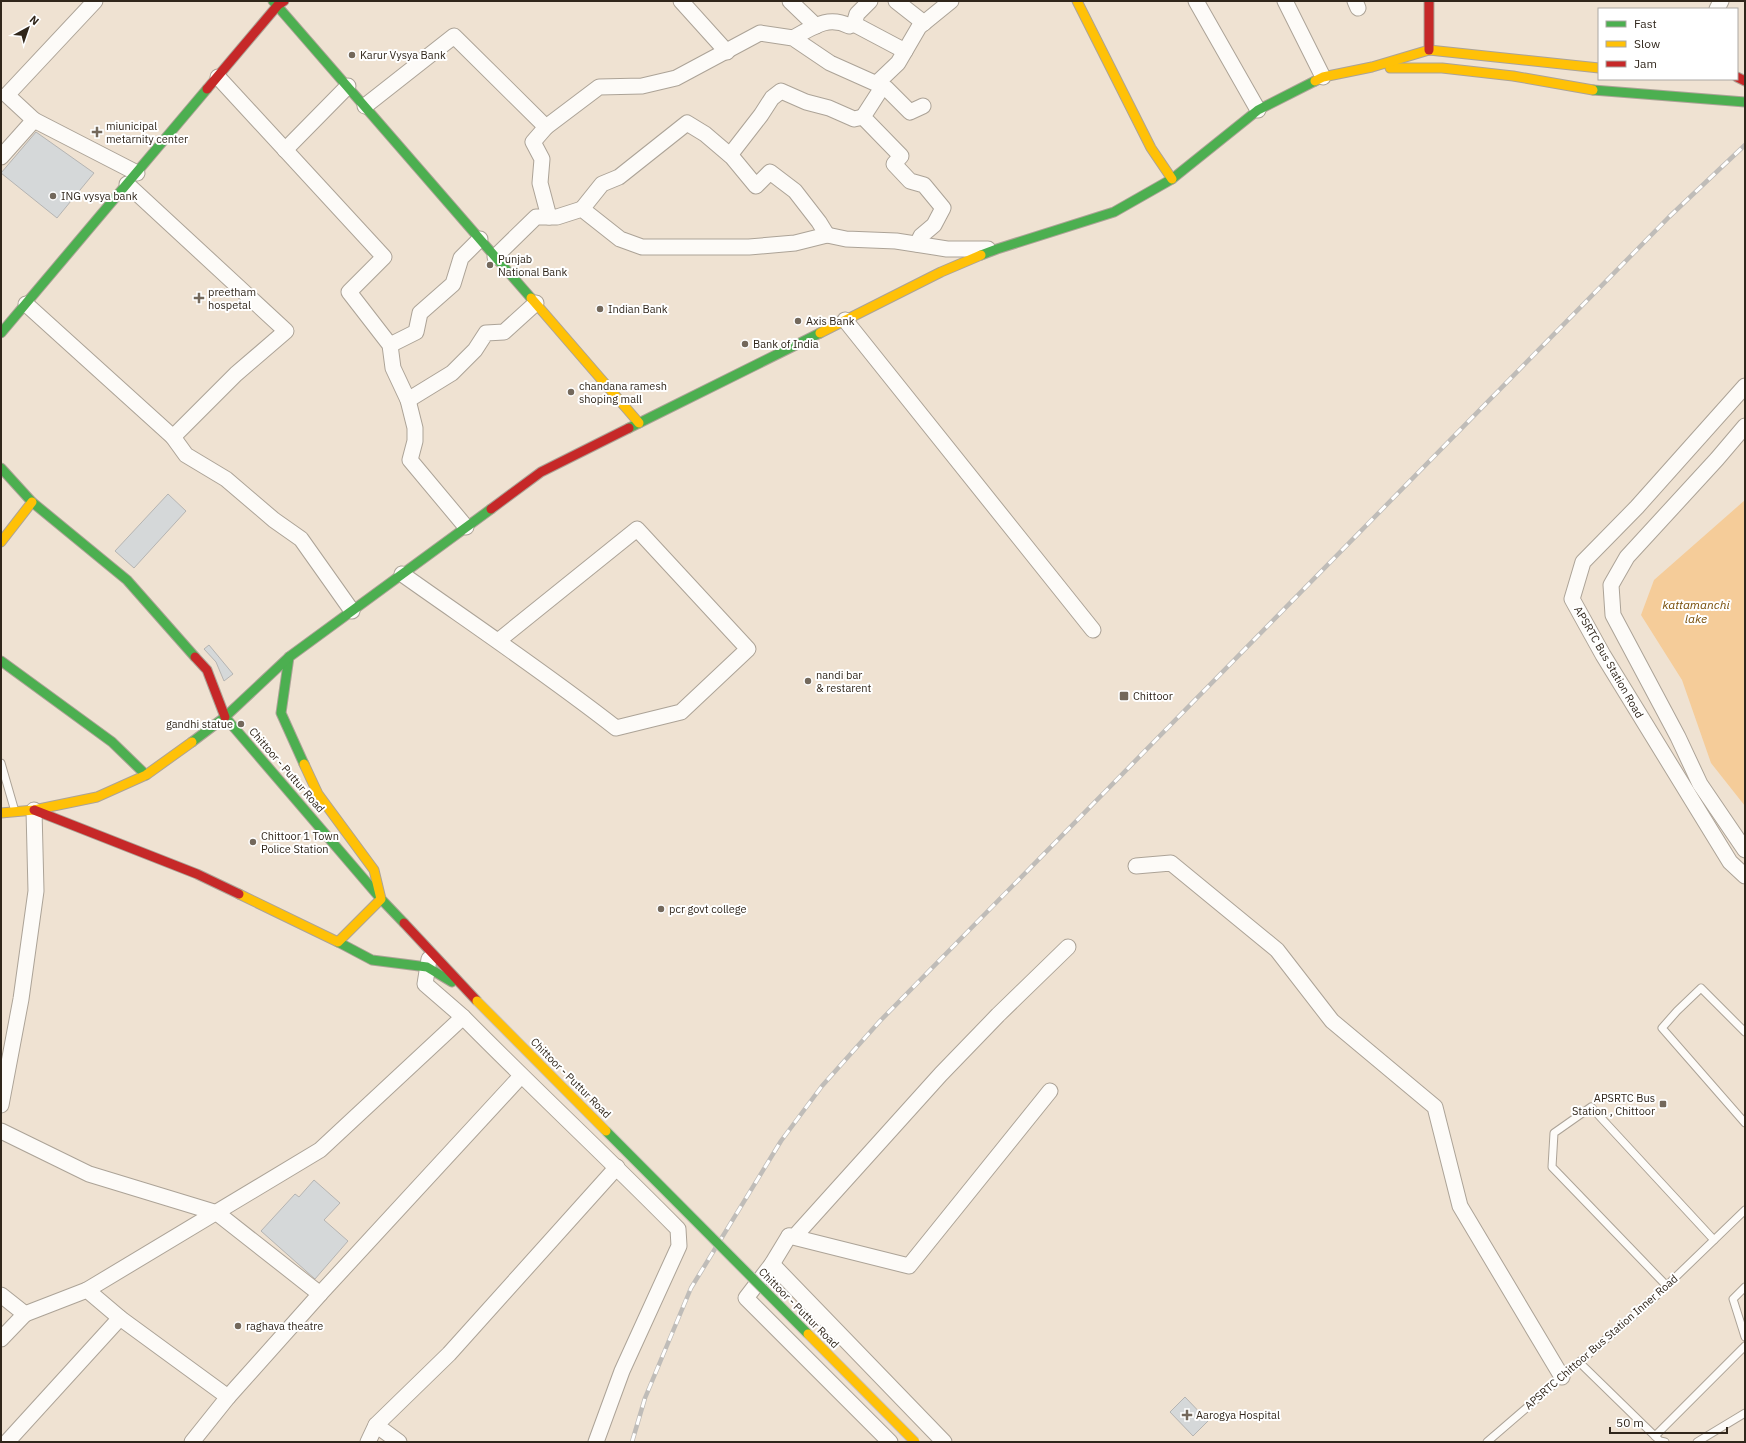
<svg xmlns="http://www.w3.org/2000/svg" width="1746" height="1443" viewBox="0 0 1746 1443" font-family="'IBM Plex Sans',sans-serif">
<rect width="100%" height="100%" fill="#efe2d2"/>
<path fill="#f5cc99" d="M1745 500V806L1711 763 1682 680 1641 615 1654 580Z"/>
<g fill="#d5d8d9" stroke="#b5b4b2">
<path d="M36 132 94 173 57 218 1 173Z"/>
<path d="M168 494 186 511 134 568 115 551Z"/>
<path d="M209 645 233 674 224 681 216 662 204 649Z"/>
<path d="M314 1180 340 1203 324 1220 348 1241 315 1279 261 1231 295 1194 299 1197Z"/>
<path d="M1185 1397 1208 1421 1193 1436 1170 1412Z"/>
</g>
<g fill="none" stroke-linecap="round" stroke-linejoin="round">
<g stroke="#aca397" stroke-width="9">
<g id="lane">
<path d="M1 763 14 808"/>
<path d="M1745 1032 1701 988 1677 1011 1662 1028 1745 1123"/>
<path d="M1663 1282 1552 1167 1554 1133 1591 1107 1714 1240"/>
<path d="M1745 1287 1733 1299 1745 1337"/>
<path d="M1579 1362 1660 1441 1665 1442"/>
<path d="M1655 1436 1745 1346"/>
<path d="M1487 1442 1657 1295 1745 1210"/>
<path d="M1697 1442 1745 1413"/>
</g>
</g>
<g stroke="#aca397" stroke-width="17">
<g id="street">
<path d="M681 1 727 52"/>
<path d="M790 1 816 26"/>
<path d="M870 1 857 14 854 24 905 51"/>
<path d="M896 1 924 23"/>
<path d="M1196 1 1258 110"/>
<path d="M1285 1 1323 77"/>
<path d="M1355 1 1358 8"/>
<path d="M1717 9 1721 1"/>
<path d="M793 38C812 28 827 15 849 26L854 24"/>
<path d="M218 77 384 257 349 292 390 345 393 368 408 400 415 428V441L410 460 466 527"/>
<path d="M877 83 898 63 919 27 951 1"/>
<path d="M883 86 863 117 901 156 894 164 910 181 924 185 943 208 934 225 921 236 917 244"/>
<path d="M365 106 454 36 546 127 533 142 542 159 540 183 549 217"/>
<path d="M34 120 137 173"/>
<path d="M546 127 599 87 642 86 676 78 760 33 793 38 830 63 886 88 910 112 923 106"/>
<path d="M285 150 348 86"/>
<path d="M730 155 761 115 772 98 781 91 806 102 829 108 854 119 863 117"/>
<path d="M1 157 34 120 7 95 95 1"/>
<path d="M127 184 286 331 236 374 173 437 186 455 226 479 274 520 301 539 352 611"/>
<path d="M582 209 602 184 619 177 687 123 705 134 732 157 756 186 770 172 795 191 819 222 827 235"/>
<path d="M495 257 536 217H557L582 209 620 239 642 247H749L795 243 827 235 846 239 896 241 947 249H988"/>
<path d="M26 304 173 437"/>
<path d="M845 320 1093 630"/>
<path d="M390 345 416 332 420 313 453 284 461 258 480 239"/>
<path d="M1745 386 1637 507 1583 562 1572 599 1603 655 1730 862 1745 876"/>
<path d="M408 400 452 373 475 350 486 333 504 332 536 303"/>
<path d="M1745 426 1717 459 1627 557 1611 585 1613 615 1678 737 1700 784 1745 850"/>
<path d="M402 574C474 625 547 674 616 728L681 712 748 649 637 529 498 641"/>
<path d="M1136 866 1171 863 1277 950 1332 1021 1435 1107 1460 1206 1562 1377"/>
<path d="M463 1017C534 1089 607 1157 678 1229L679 1246 622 1371 596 1442"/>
<path d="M1 1105 21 999 36 891 34 810"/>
<path d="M1 1131 89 1174 217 1213 320 1294 228 1397"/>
<path d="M789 1236 909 1266 1050 1091"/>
<path d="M772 1264 944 1442"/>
<path d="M87 1290 320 1150 463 1017 425 984 429 959"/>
<path d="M320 1294 521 1076"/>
<path d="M1 1295 25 1314 1 1339"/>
<path d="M25 1314 87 1290 120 1318 228 1397 192 1442"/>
<path d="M7 1442 120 1318"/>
<path d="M368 1442 376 1425"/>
<path d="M399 1442 376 1425 449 1354 617 1167"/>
<path d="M890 1442 746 1298 772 1264 789 1236H795L941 1074 998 1015 1068 947"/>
</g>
</g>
<g stroke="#aca397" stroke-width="11">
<g id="fast">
<path d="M273 1 531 298"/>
<path d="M1593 90 1745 102"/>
<path d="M981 255 997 249 1114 212 1172 179 1258 110 1315 81"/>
<path d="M1 333 207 89"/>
<path d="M629 428 820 333"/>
<path d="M1 468 32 502 127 580 195 657"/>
<path d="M289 657 281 713 304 764"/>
<path d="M1 661 112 742 146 775"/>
<path d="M225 717 381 899 404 923"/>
<path d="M192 742 225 717 289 657 491 509"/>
<path d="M338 942 372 960 427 967 452 982"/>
</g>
</g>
<g stroke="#aca397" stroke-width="11">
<g id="slow">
<path d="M1077 1 1151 148 1172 179"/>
<path d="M1390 68H1442L1513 76 1593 90"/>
<path d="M1315 81 1323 77 1372 67 1429 50 1599 68"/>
<path d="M531 298 639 423"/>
<path d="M820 333 941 272 981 255"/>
<path d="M1 542 32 502"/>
<path d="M1 813 34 810 97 797 146 775 192 742"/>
<path d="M239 894 338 942 381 899 374 870 318 794 304 764"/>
</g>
</g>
<g stroke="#aca397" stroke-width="11">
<g id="jam">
<path d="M1429 1V50"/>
<path d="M1737 77 1745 81"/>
<path d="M207 89 278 5 284 1"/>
<path d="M491 509 541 472 629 428"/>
<path d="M195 657 207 670 225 717"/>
<path d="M34 810 197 874 239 894"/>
<path d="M404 923 477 1001"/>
</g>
</g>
<use href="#lane" stroke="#fdfbf8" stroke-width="7"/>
<use href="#street" stroke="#fdfbf8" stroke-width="15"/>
<use href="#fast" stroke="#4caf50" stroke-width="9"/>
<use href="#slow" stroke="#ffc107" stroke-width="9"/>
<use href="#jam" stroke="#c62828" stroke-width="9"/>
<g stroke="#bfbcb8" stroke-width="4.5">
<path id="rail" d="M632 1442 645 1398 691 1288 781 1141 822 1086 880 1021 1669 217 1745 145"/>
</g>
<use href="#rail" stroke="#fff" stroke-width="3" stroke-dasharray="9" stroke-linecap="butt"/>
<g stroke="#c8c1b9" stroke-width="11" stroke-linecap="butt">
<path id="fast-bridge" d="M606 1131 808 1334"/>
</g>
<g stroke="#c8c1b9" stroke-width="11" stroke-linecap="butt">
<g id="slow-bridge">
<path d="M477 1001 606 1131"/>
<path d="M808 1334 915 1442"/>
</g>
</g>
<use href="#fast-bridge" stroke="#4caf50" stroke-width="9"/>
<use href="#slow-bridge" stroke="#ffc107" stroke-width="9"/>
</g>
<g fill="#73685b" stroke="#fff" stroke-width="1.5">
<circle cx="352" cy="55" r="4"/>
<path d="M95 126h4v4h4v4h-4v4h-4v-4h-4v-4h4z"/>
<circle cx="53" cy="196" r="4"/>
<circle cx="490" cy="265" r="4"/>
<path d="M197 292h4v4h4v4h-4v4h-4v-4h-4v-4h4z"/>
<circle cx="600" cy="309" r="4"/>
<circle cx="798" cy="321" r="4"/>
<circle cx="745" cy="344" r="4"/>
<circle cx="571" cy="392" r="4"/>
<circle cx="808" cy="681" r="4"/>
<rect x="1119" y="691" width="10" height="10" rx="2"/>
<circle cx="241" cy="724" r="4"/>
<circle cx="253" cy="842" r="4"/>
<circle cx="661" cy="909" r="4"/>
<rect x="1659" y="1100" width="8" height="8" rx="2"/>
<circle cx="238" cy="1326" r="4"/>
<path d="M1185 1409h4v4h4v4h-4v4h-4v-4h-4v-4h4z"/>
</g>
<g text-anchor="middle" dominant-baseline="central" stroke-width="4" stroke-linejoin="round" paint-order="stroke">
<g font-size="11" fill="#30261b" stroke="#fff" text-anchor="start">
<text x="360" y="55">Karur Vysya Bank</text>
<text x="106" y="126">miunicipal<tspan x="106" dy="13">metarnity center</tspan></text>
<text x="61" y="196">ING vysya bank</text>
<text x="498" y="259">Punjab<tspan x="498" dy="13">National Bank</tspan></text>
<text x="208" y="292">preetham<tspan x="208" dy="13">hospetal</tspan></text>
<text x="608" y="309">Indian Bank</text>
<text x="806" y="321">Axis Bank</text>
<text x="753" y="344">Bank of India</text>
<text x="579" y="386">chandana ramesh<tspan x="579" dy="13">shoping mall</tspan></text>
<text x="816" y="675">nandi bar<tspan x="816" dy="13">&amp; restarent</tspan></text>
<text x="1133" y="696">Chittoor</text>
<text x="233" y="724" text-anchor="end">gandhi statue</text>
<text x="261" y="836">Chittoor 1 Town<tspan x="261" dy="13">Police Station</tspan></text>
<text x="669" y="909">pcr govt college</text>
<text x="1655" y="1098" text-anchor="end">APSRTC Bus<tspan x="1655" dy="13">Station , Chittoor</tspan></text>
<text x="246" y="1326">raghava theatre</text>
<text x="1196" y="1415">Aarogya Hospital</text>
</g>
<g font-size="11" fill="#30261b" stroke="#fff">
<text transform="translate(1609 662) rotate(60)">APSRTC Bus Station Road</text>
<text transform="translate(287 770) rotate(49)">Chittoor - Puttur Road</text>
<text transform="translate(571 1078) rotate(45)">Chittoor - Puttur Road</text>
<text transform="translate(799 1308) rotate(45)">Chittoor - Puttur Road</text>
<text transform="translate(1601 1342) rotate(-41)">APSRTC Chittoor Bus Station Inner Road</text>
</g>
<g font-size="12" font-style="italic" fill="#784e09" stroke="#fff">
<text x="1696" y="604">kattamanchi<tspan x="1696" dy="14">lake</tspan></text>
</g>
</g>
<rect width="1746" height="1443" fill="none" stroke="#30261b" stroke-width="4"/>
<rect x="1598" y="8" width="140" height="72" fill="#ffffff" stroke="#aca8a4"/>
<rect x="1606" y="21" width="20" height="6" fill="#4caf50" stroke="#aca8a4"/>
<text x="1634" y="28" font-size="12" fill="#30261b">Fast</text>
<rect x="1606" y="41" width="20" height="6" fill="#ffc107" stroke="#aca8a4"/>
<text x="1634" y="48" font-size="12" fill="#30261b">Slow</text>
<rect x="1606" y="61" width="20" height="6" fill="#c62828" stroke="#aca8a4"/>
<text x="1634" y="68" font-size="12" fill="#30261b">Jam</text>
<g transform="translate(28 28) rotate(40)" stroke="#ffffff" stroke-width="3" paint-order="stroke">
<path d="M0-3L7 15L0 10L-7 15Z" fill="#30261b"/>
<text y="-6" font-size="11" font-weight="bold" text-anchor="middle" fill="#30261b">N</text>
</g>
<path d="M1610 1427v6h117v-6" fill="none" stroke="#30261b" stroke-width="2"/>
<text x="1616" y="1427" font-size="12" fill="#30261b" stroke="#ffffff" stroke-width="3" paint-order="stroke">50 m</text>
</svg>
